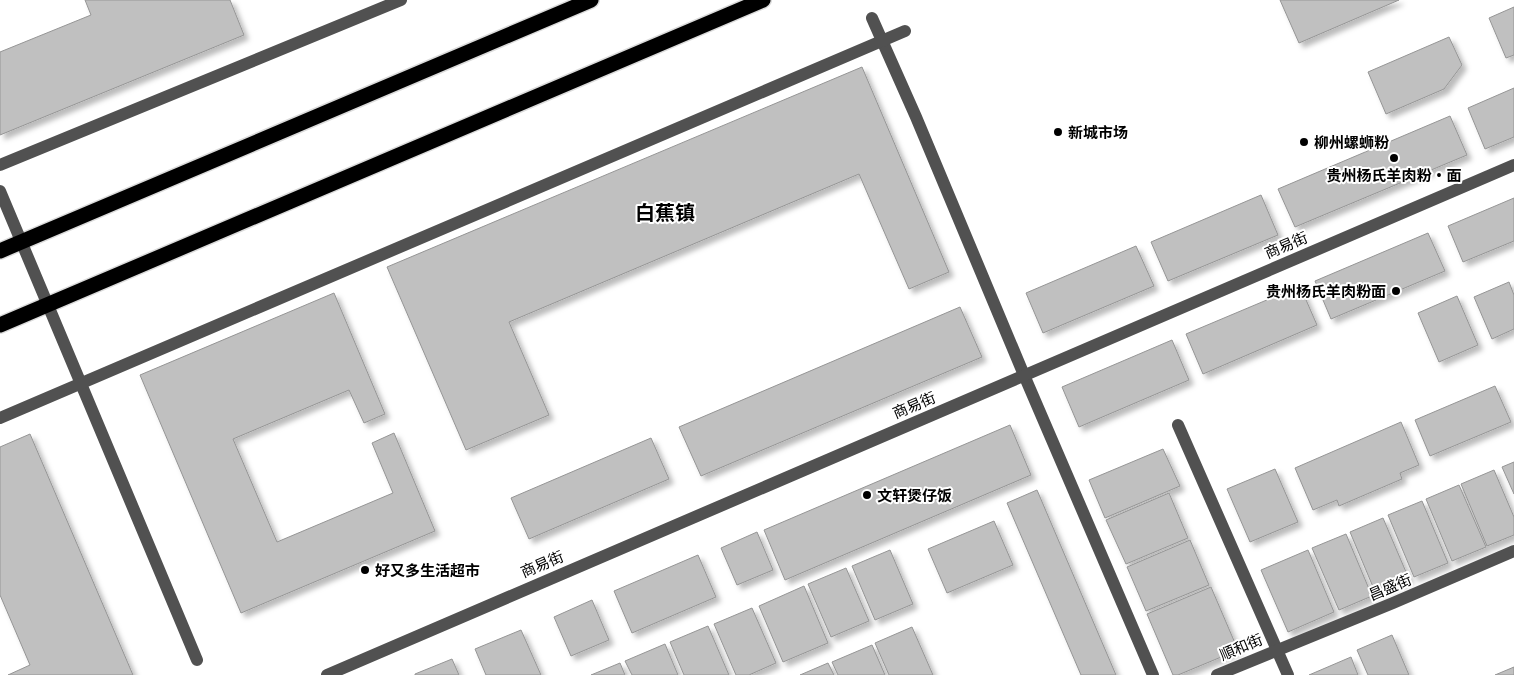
<svg xmlns="http://www.w3.org/2000/svg" width="1514" height="675" viewBox="0 0 1514 675" font-family="Montserrat,'Noto Sans SC',sans-serif">
<defs>
<filter id="shadow"><feDropShadow dx="4.5" dy="4.5" stdDeviation="2.5" flood-color="#0004"/></filter>
</defs>
<rect width="100%" height="100%" fill="#fff"/>
<g fill="#c0c0c0" stroke="#959595" filter="url(#shadow)">
<path d="M85 0H230L244 35 0 135V52L91 15Z"/>
<path d="M1280 0H1399L1299 43Z"/>
<path d="M1514 7V55L1506 58 1489 18Z"/>
<path d="M1449 37 1462 65 1444 89 1386 114 1368 72Z"/>
<path d="M862 67 949 272 909 289 859 174 509 322 549 415 466 450 387 267Z"/>
<path d="M1514 88V137L1485 149 1468 108Z"/>
<path d="M1450 116 1467 155 1295 227 1278 189Z"/>
<path d="M1261 195 1278 235 1168 281 1151 242Z"/>
<path d="M1514 198V241L1463 262 1448 226Z"/>
<path d="M1428 233 1445 271 1331 319 1315 281Z"/>
<path d="M1136 246 1154 286 1043 333 1026 293Z"/>
<path d="M1509 282 1514 295V329L1492 339 1474 297Z"/>
<path d="M1300 286 1317 325 1203 374 1186 334Z"/>
<path d="M334 293 385 414 364 423 349 390 233 439 277 542 393 493 372 443 394 433 435 531 241 613 140 375Z"/>
<path d="M1457 296 1478 345 1439 362 1418 313Z"/>
<path d="M960 307 982 357 701 476 679 427Z"/>
<path d="M1172 340 1189 380 1079 427 1062 387Z"/>
<path d="M1495 386 1511 422 1430 456 1415 420Z"/>
<path d="M1401 422 1419 465 1400 473 1402 479 1339 506 1337 500 1313 510 1295 468Z"/>
<path d="M1010 425 1031 475 785 580 764 530Z"/>
<path d="M30 434 133 675H8L30 665 0 595V447Z"/>
<path d="M651 438 669 479 529 539 511 498Z"/>
<path d="M1163 449 1180 486 1105 518 1089 480Z"/>
<path d="M1514 462V494L1502 467Z"/>
<path d="M1275 469 1298 522 1250 542 1227 489Z"/>
<path d="M1494 470 1514 517V535L1487 546 1461 484Z"/>
<path d="M1459 485 1486 547 1452 561 1426 499Z"/>
<path d="M1037 490 1116 675H1081L1007 503Z"/>
<path d="M1169 493 1188 538 1126 564 1106 520Z"/>
<path d="M1422 501 1448 563 1414 577 1388 515Z"/>
<path d="M1383 518 1409 579 1376 594 1350 532Z"/>
<path d="M994 521 1013 565 947 593 928 549Z"/>
<path d="M757 532 773 570 737 585 721 548Z"/>
<path d="M1346 534 1372 596 1339 610 1312 548Z"/>
<path d="M1190 540 1209 585 1146 611 1127 567Z"/>
<path d="M890 550 913 604 875 620 852 566Z"/>
<path d="M1308 550 1334 612 1288 632 1261 570Z"/>
<path d="M698 555 716 597 632 633 614 591Z"/>
<path d="M846 568 869 621 831 637 808 584Z"/>
<path d="M804 586 828 643 783 662 759 606Z"/>
<path d="M1211 587 1238 650 1178 675H1173L1147 614Z"/>
<path d="M592 600 609 640 571 656 554 617Z"/>
<path d="M752 608 776 663 749 675H736L714 624Z"/>
<path d="M708 626 729 675H684L670 642Z"/>
<path d="M912 627 933 675H889L875 643Z"/>
<path d="M521 630 541 675H486L475 649Z"/>
<path d="M1392 635 1409 675H1368L1357 650Z"/>
<path d="M665 644 678 675H632L625 661Z"/>
<path d="M872 645 885 675H838L832 662Z"/>
<path d="M1351 657 1358 675H1309Z"/>
<path d="M452 659 459 675H415V674Z"/>
<path d="M620 663 625 675H591Z"/>
<path d="M828 663 834 675H800Z"/>
<path d="M1514 667V675H1495Z"/>
</g>
<g fill="none" stroke-linecap="round" stroke-linejoin="round">
<g stroke="#dbdbdb" stroke-width="18">
<g id="highway">
<path d="M0 251 591 0"/>
<path d="M0 325 763 0"/>
</g>
</g>
<g stroke="#515151" stroke-width="12">
<path d="M872 18 916 117 1024 375 1153 675"/>
<path d="M0 165 401 0"/>
<path d="M0 191 197 660"/>
<path d="M0 418 905 31"/>
<path d="M1178 425 1288 675"/>
<path d="M327 675 1514 165"/>
<path d="M1217 675 1393 603 1514 551"/>
</g>
<use href="#highway" stroke="#000" stroke-width="15"/>
</g>
<g fill="#000" stroke="#fff" stroke-width="2">
<circle cx="1058" cy="132" r="5"/>
<circle cx="1304" cy="142" r="5"/>
<circle cx="1394" cy="158" r="5"/>
<circle cx="1396" cy="291" r="5"/>
<circle cx="867" cy="495" r="5"/>
<circle cx="365" cy="570" r="5"/>
</g>
<g text-anchor="middle" dominant-baseline="central" stroke-width="4" stroke-linejoin="round" paint-order="stroke">
<g font-size="15" font-weight="bold" fill="#000" stroke="#fff" text-anchor="start">
<text x="1068" y="132">新城市场</text>
<text x="1314" y="142">柳州螺蛳粉</text>
<text x="1394" y="175" text-anchor="middle">贵州杨氏羊肉粉・面</text>
<text x="1386" y="291" text-anchor="end">贵州杨氏羊肉粉面</text>
<text x="877" y="495">文轩煲仔饭</text>
<text x="375" y="570">好又多生活超市</text>
</g>
<g font-size="15" fill="#000" stroke="#fff">
<text transform="translate(1286 245) rotate(-23)">商易街</text>
<text transform="translate(914 405) rotate(-23)">商易街</text>
<text transform="translate(542 564) rotate(-23)">商易街</text>
<text transform="translate(1390 587) rotate(-23)">昌盛街</text>
<text transform="translate(1241 647) rotate(-23)">順和街</text>
</g>
<g font-size="20" font-weight="bold" fill="#000" stroke="#fff">
<text x="665" y="213">白蕉镇</text>
</g>
</g>
</svg>
